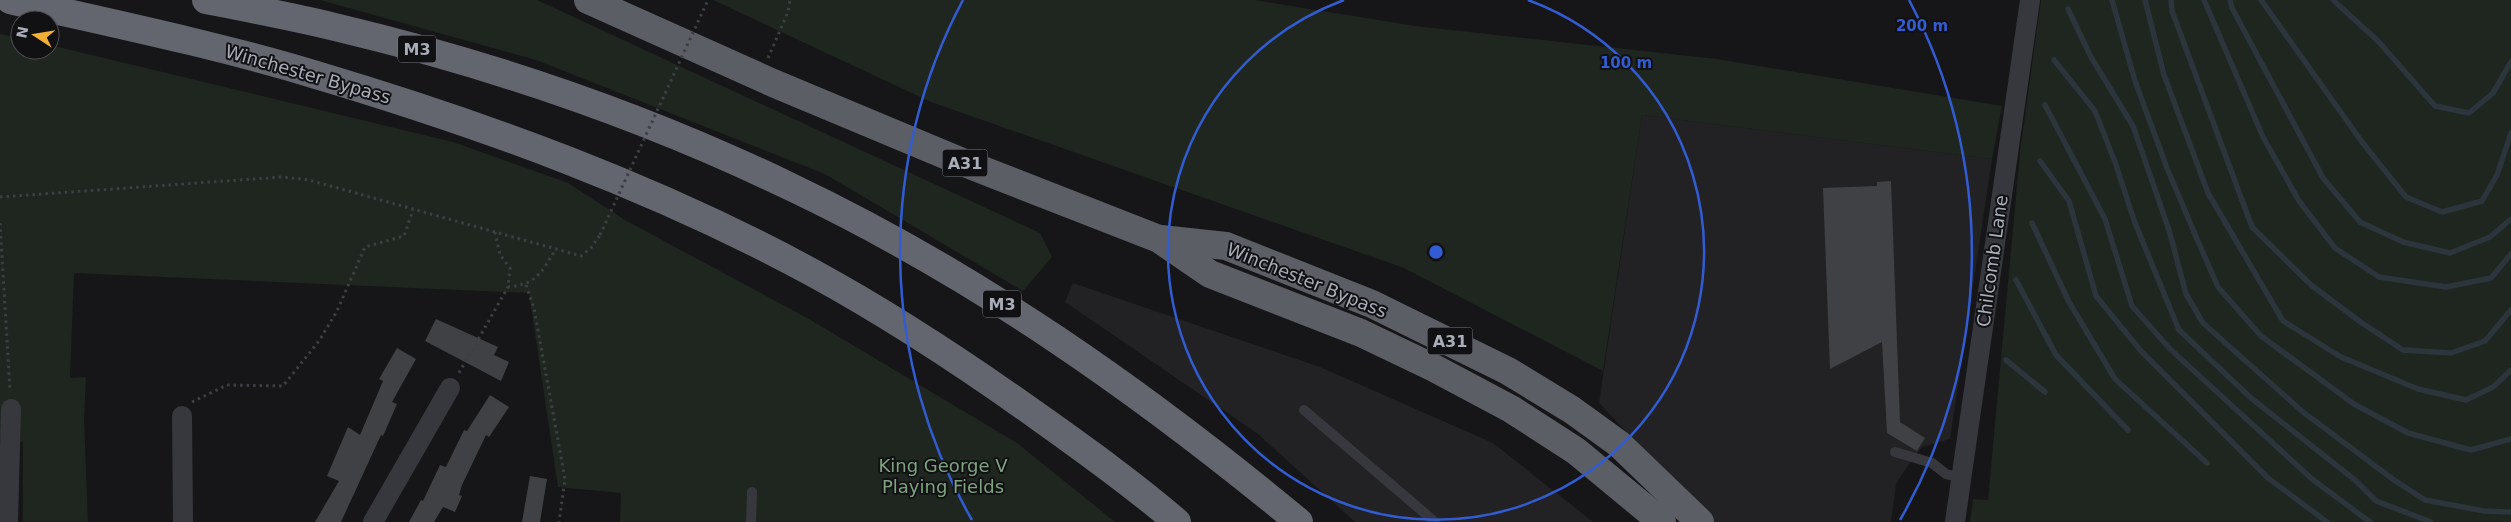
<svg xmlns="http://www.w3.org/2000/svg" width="2511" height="522" viewBox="0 0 2511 522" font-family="'DejaVu Sans',sans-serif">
<rect width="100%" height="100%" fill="#161618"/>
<g fill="#222225">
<path d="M1642 115 1992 159 1950 439 1922 447 1913 458 1896 484 1891 522H1712L1599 403Z"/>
<path d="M1073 283 1320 367 1493 443 1593 522H1355L1258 434 1065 302Z"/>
</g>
<g fill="#1e261f">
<path d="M320 0H537L1040 233 1052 257 1023 291 825 174 536 60Z"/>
<path d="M713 0H1255L1415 26 1717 59 2002 106 1992 159 1642 115 1603 371 1404 268 931 102Z"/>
<path d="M2041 0H2511V522H1970L1973 499 1988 500 2020 153Z"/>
<path d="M0 34 20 38V50H50V45L453 142 568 183 625 220 809 319 1017 443 1115 522H620L621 493 558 487 529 293 74 273 70 378 86 377 84 419 88 522H23V442L0 439Z"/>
</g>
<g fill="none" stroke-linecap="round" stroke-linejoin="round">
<g stroke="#2c353c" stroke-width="5.5">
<path d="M2112 0 2135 81 2167 168 2197 239 2218 287 2261 336 2354 404 2408 433 2471 450 2511 439"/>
<path d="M2145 0 2164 75 2208 193 2283 321 2341 357 2418 389 2466 400 2493 387 2511 370"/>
<path d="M2171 0 2172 11 2252 227 2311 285 2362 323 2403 350 2451 353 2485 341 2511 310"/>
<path d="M2204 0 2263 137 2299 201 2335 248 2379 277 2446 287 2491 278 2511 254"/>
<path d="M2230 0 2232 8 2323 178 2360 222 2403 242 2450 253 2490 237 2511 219"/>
<path d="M2261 0 2362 142 2406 197 2442 212 2482 201 2497 175 2511 133"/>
<path d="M2333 0 2378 41 2435 106 2469 113 2493 93 2511 62"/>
<path d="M2068 9 2091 57 2133 126 2169 230 2186 294 2203 323 2303 412 2394 480 2425 500 2484 511 2511 512"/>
<path d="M2054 60 2095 111 2115 162 2135 223 2179 330 2251 398 2355 480 2376 501 2431 522"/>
<path d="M2045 105 2105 219 2132 306 2170 349 2312 479 2370 522"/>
<path d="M2040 161 2069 201 2096 296 2141 351 2268 478 2327 522"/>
<path d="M2032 223 2069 302 2115 379 2207 463"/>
<path d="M2016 280 2056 355 2128 430"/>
<path d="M2006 360 2045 392"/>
</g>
</g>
<g fill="#404145">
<path d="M1891 181 1900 422 1925 438 1917 451 1887 433 1882 342 1830 369 1823 188 1877 186V182Z"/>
<path d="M436 319 498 347 494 355 509 362 501 381 425 341Z"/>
<path d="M397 348 416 359 392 402 397 404 383 436 381 435 341 522H315L339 481 327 476 348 427 360 435 383 381 379 379Z"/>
<path d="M490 395 509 407 489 437 486 435 462 485 459 495 462 496 455 512 443 507 434 522H409L421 500 423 501 440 465 446 467 464 430 467 431Z"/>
<path d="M530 476 547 479 540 522H522Z"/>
</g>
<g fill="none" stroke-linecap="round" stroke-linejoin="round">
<g stroke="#3d3f44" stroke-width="3" stroke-dasharray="2.5 4" stroke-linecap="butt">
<path d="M768 58 788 12 790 0"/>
<path d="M0 197 282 177 309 180 581 256 591 248 600 235"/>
<path d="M0 223 10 391"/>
<path d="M495 232 500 255 510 268 508 287C538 284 541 272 556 249"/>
<path d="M526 285 534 308 565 479 559 522"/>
<path d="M459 373 508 287"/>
<path d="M192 402 227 385 283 386 319 341 337 311 365 247 404 236 413 210"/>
</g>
<g stroke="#37383d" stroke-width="10">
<path d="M1304 410 1435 522"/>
<path d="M1895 452 1932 463 1946 474 1961 478"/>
<path d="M751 522 752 492"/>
</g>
<g stroke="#37383d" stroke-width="20">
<path d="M182 416 183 522"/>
<path d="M8 522 11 409"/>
<path d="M373 522 450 388"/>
<path d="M1955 522 2030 0"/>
</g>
<g stroke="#5b5e65" stroke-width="28">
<path d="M588 0 773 83 962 162 1159 239 1210 274 1361 333 1434 368 1511 409 1576 451 1662 522"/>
<path d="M1161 239 1226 246 1372 304 1508 371 1572 410 1619 444 1700 522"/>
</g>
<g stroke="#63666e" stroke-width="28">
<path d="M10 0C111 23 213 44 313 74 484 125 655 187 813 273 892 316 969 367 1043 420 1088 452 1134 485 1177 522"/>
<path d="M206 0C251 9 295 17 339 28 494 65 648 118 791 187 976 275 1142 392 1299 522"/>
</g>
<path stroke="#3d3f44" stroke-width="3" stroke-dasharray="2.5 4" stroke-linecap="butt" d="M600 235 708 0"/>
</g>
<g fill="none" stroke="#325cd3" stroke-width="2.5">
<path d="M1528 0A268 268 0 1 1 1344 0"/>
<path d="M972 520A536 536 0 0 1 963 0M1909 0A536 536 0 0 1 1900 520"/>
</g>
<g text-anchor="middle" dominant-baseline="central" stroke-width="4" stroke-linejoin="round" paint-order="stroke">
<g fill="#111113" stroke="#7b7e86" stroke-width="1">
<rect x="398" y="35.5" width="38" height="27" rx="4"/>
<rect x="942.5" y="149.5" width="45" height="27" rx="4"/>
<rect x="983" y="290.5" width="38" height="27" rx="4"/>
<rect x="1427.5" y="327.5" width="45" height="27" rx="4"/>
</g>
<g font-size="16" font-weight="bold" fill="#a8adb8">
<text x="417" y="49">M3</text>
<text x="965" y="163">A31</text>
<text x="1002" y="304">M3</text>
<text x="1450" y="341">A31</text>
</g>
<g font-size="18" fill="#a8adb8" stroke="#111113">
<text transform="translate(308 74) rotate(16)">Winchester Bypass</text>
<text transform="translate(1992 261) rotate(-82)">Chilcomb Lane</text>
<text transform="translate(1307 280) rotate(22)">Winchester Bypass</text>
</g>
<g font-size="18" fill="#7fa381" stroke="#111113">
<text x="943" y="465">King George V<tspan x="943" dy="21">Playing Fields</tspan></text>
</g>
</g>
<circle cx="1436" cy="252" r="8" fill="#325cd3" stroke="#111113" stroke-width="2.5"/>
<g font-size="15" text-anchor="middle" font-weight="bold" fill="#325cd3" stroke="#111113" stroke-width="4" stroke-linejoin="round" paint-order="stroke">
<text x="1922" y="31">200 m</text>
<text x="1626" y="68">100 m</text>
</g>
<g transform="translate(35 35) rotate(282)"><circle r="24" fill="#111113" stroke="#4d4f55"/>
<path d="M0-4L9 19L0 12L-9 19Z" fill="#f2b134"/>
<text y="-8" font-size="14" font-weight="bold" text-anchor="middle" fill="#a8adb8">N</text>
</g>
</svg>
